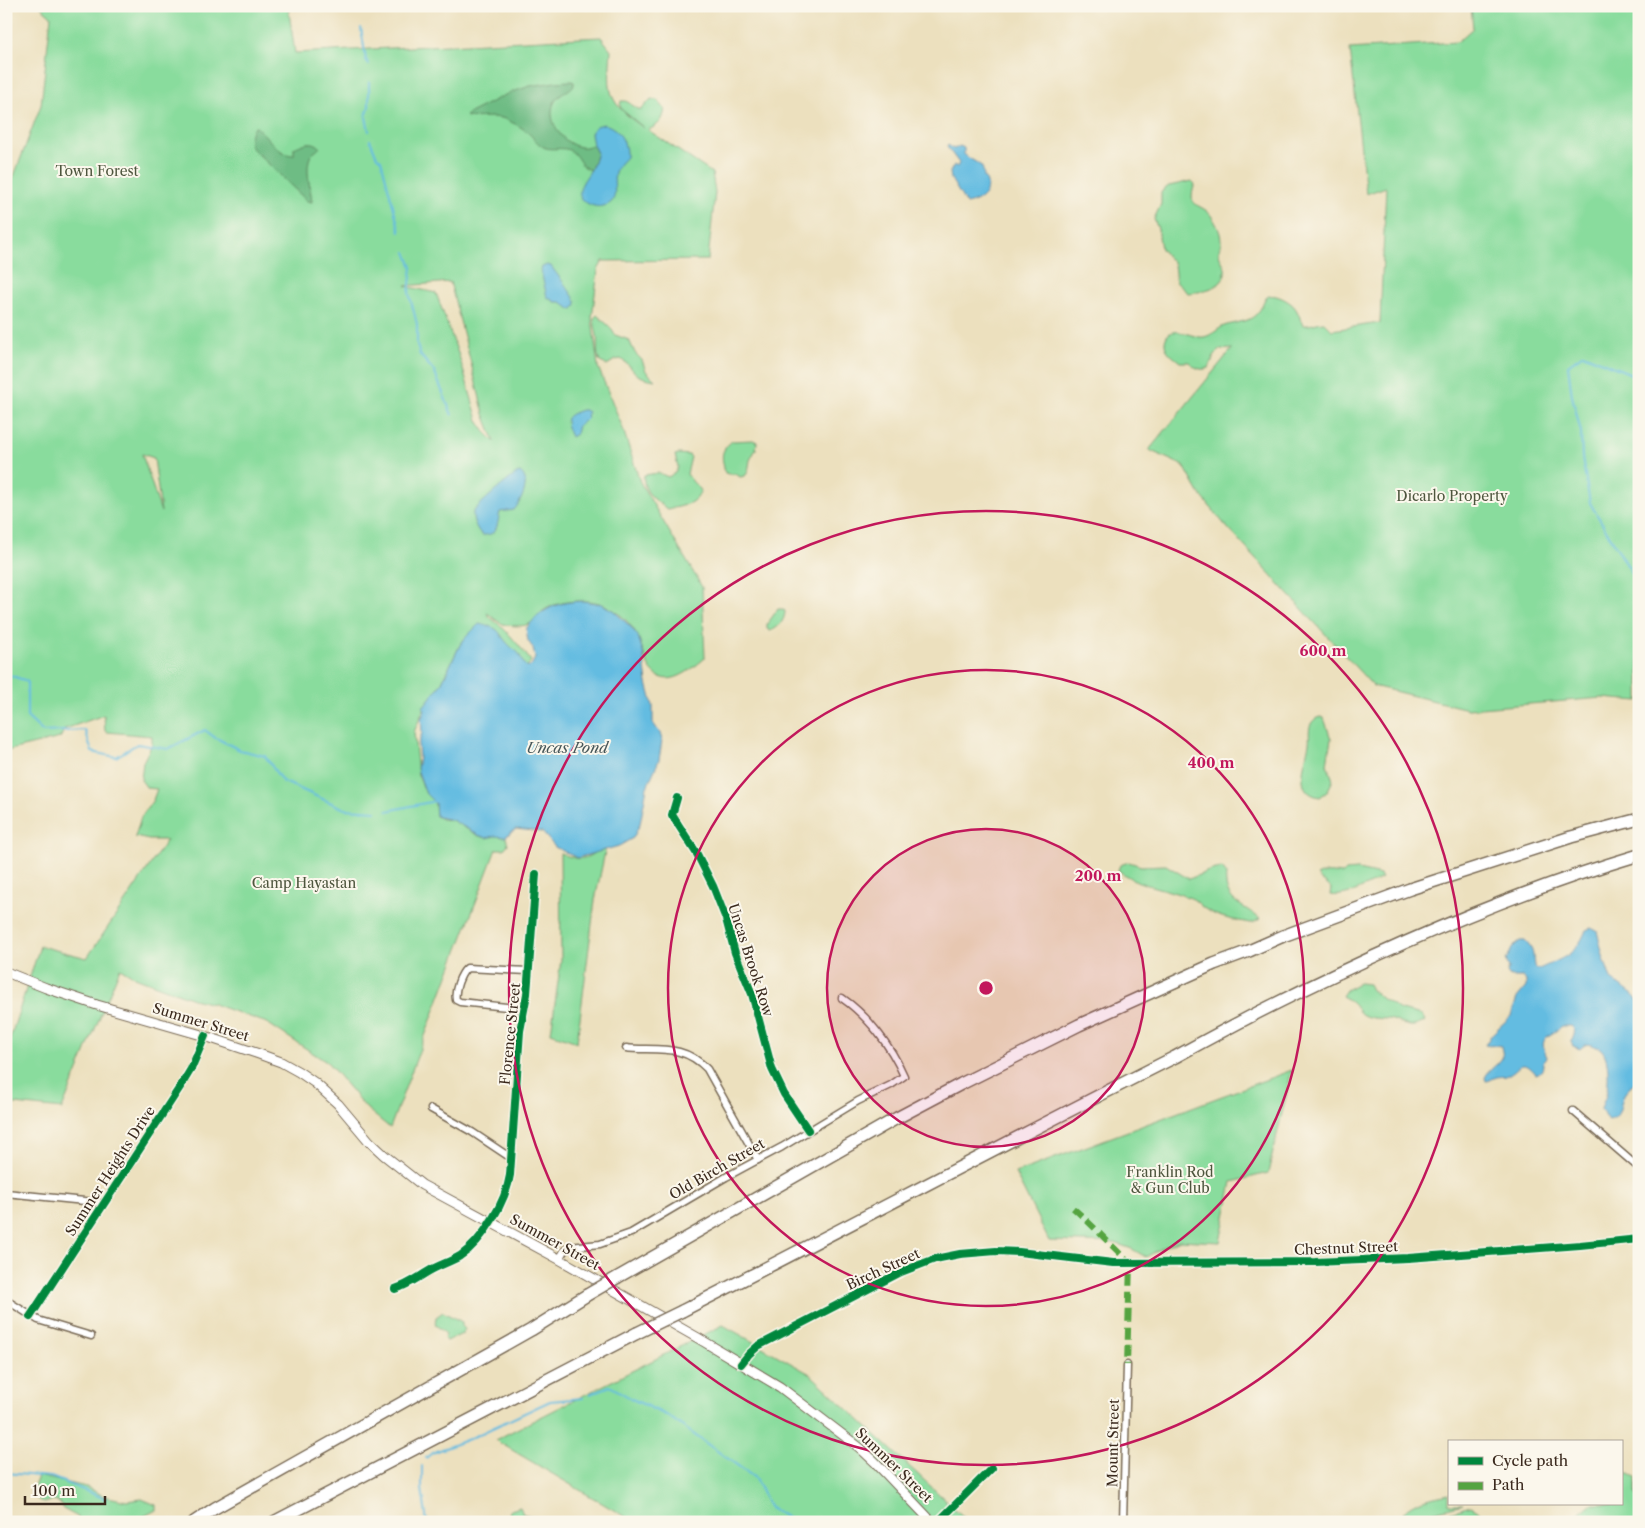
<svg xmlns="http://www.w3.org/2000/svg" width="1645" height="1528" viewBox="0 0 1645 1528" font-family="'Libre Caslon Text',serif">
<rect width="100%" height="100%" fill="#fbf7ec"/>
<filter id="ink" filterUnits="userSpaceOnUse"><feTurbulence type="fractalNoise" baseFrequency=".02" numOctaves="2"/><feDisplacementMap in="SourceGraphic" scale="10" xChannelSelector="R" yChannelSelector="G"/><feConvolveMatrix kernelMatrix="1 2 1 2 8 2 1 2 1" color-interpolation-filters="sRGB"/></filter>
<filter id="wash" filterUnits="userSpaceOnUse"><feTurbulence type="fractalNoise" baseFrequency=".0096" numOctaves="4" result="noise"/><feDisplacementMap in="SourceGraphic" scale="20" xChannelSelector="R" yChannelSelector="G"/><feGaussianBlur stdDeviation="1.12" result="paint"/><feColorMatrix in="noise" values="0 0 0 0 0 0 0 0 0 0 0 0 0 0 0 0 0 1.4 0 .05"/><feComposite in="paint" operator="in"/></filter>
<g filter="url(#wash)">
<rect width="100%" height="100%" fill="#ece0be"/>
<g fill="#89dc9d" stroke="#62835e" fill-rule="evenodd">
<path d="M40 6H288L295 53 601 37 611 50C608 94 606 101 644 128L622 110 620 106 621 101H626L638 109H642L651 99 657 100 665 109C663 121 659 125 648 130L712 173 715 192 708 260 603 261 598 270 592 318 598 367 622 426 640 482 702 587 705 658C689 672 663 693 648 665 644 656 642 646 638 637 632 623 615 609 602 604 586 598 556 601 543 611 538 614 535 622 529 624 523 627 509 626 503 624 497 622 492 616 487 613 490 619 497 622 502 627 513 638 522 649 531 661L525 670 474 631 466 637 460 645 441 684 426 704 414 732 418 775 426 794 435 803 436 816 442 819 452 820 479 836 502 833 501 836 506 837 508 844 504 849H496L390 1128 367 1109 328 1063 267 1023 213 1004 193 999 135 977 120 968 62 1109 6 1103V1051L40 946 87 958 167 840H149L135 837 141 817 153 800 157 789 147 788 141 780 143 762 152 744V736L107 732 105 731 104 715 65 729 60 738 6 751V197L41 105 51 16ZM450 282 484 414 495 442 484 431 478 420 459 356 436 293 405 286ZM142 454 154 458 161 512Z"/>
<path d="M1471 6H1526L1567 10V6H1639V701L1602 698 1468 709 1373 686 1225 525 1199 493 1184 466 1149 450 1232 349 1219 350 1214 356 1209 368C1199 371 1196 368 1189 362H1180C1174 357 1164 351 1165 342 1168 321 1193 339 1204 337 1213 335 1217 329 1224 326 1229 324 1235 324 1239 322 1247 321 1254 318 1259 311 1264 305 1263 293 1276 296 1284 298 1294 304 1297 311 1300 316 1300 320 1303 325 1311 326 1317 322 1324 322L1332 330 1380 323 1386 187 1366 194 1350 49 1457 42 1473 28Z"/>
<path d="M1192 181 1195 184C1185 210 1203 202 1212 217 1217 225 1221 232 1221 242 1220 247 1218 252 1220 257 1222 262 1226 267 1225 272 1225 288 1200 292 1188 293L1176 282 1174 264 1161 249 1158 229 1154 219 1161 204V193L1163 190 1169 186Z"/>
<path d="M597 315 610 327 615 335 629 340 635 353 642 360 646 371 655 380C630 376 638 371 621 359L615 360 607 365 600 362C596 354 598 345 597 336 596 330 594 324 594 318Z"/>
<path d="M753 440 757 442 756 449 750 460 748 472 745 476 740 477 736 474H728L725 473C722 457 719 452 732 441Z"/>
<path d="M679 454 689 455 691 457 687 474 693 482 701 490C696 504 682 507 667 509 654 499 642 492 644 475L659 473 668 477 675 473 678 467 675 455Z"/>
<path d="M778 609H782L785 611C785 620 779 628 770 631L767 629V624Z"/>
<path d="M1320 717 1324 718 1331 739 1327 764 1333 780 1327 792 1320 797C1292 793 1306 761 1309 743 1310 737 1308 729 1311 724 1313 720 1316 718 1320 717Z"/>
<path d="M606 847 595 900 577 1042 551 1033 561 960 560 853C584 863 584 858 606 847Z"/>
<path d="M1129 862 1141 866 1166 865 1189 879 1211 870 1222 868 1226 873C1223 903 1242 903 1260 919L1254 922 1250 923C1234 920 1218 918 1205 909 1201 907 1198 902 1193 899 1189 897 1183 896 1179 894 1158 887 1134 884 1118 870L1120 865Z"/>
<path d="M1358 870 1380 875 1382 878C1368 885 1347 898 1330 895L1331 888C1326 883 1321 881 1317 876 1326 871 1333 873 1343 874L1346 871Z"/>
<path d="M1359 983 1368 984 1371 990 1384 1000 1388 1002 1400 1010 1422 1015 1425 1021C1409 1033 1401 1020 1387 1019 1379 1018 1370 1019 1363 1015 1359 1013 1358 1009 1355 1006 1352 1002 1347 999 1342 996L1346 990Z"/>
<path d="M1292 1070 1268 1173 1232 1182 1220 1242 1180 1240 1162 1248 1146 1257 1132 1249 1115 1243 1049 1241 1015 1173Z"/>
<path d="M443 1312 462 1322V1326L465 1329 462 1334 447 1341 444 1339 446 1334 435 1324 436 1317Z"/>
<path d="M723 1325 810 1374 969 1522H634L495 1440Z"/>
<path d="M1621 1472 1628 1473 1636 1478V1496L1639 1497V1522H1583L1580 1513 1591 1504H1621Z"/>
<path d="M38 1476 86 1487 104 1496 126 1501 142 1499 156 1505V1510L133 1522H79L78 1517 63 1509 59 1502 51 1501 43 1503 34 1497 31 1492 34 1487Z"/>
<path d="M1449 1494V1504H1463L1419 1515 1405 1517 1403 1515 1404 1511C1414 1500 1435 1497 1449 1494Z"/>
<path d="M1471 1506C1480 1510 1485 1517 1494 1522H1413Z"/>
<path d="M520 1507 523 1514 535 1517 540 1522H511L509 1512 511 1510Z"/>
</g>
<g fill="#6ebc84" stroke="#547351">
<path d="M571 81 574 82V85C569 92 558 94 554 103 546 121 563 145 581 147 585 148 589 146 593 145L597 153 591 170C579 168 579 154 569 150 562 147 553 150 546 148 537 145 533 136 526 131 520 126 511 122 505 119 494 115 479 119 467 117L466 115 507 94 530 86 555 82Z"/>
<path d="M256 127C267 135 279 156 294 155V148C303 144 312 139 320 147 317 151 314 152 311 155 304 167 311 189 312 202L307 201 251 147C248 141 250 135 253 128Z"/>
</g>
<g fill="#64bce1" stroke="#507380">
<path d="M604 124C619 128 627 142 626 157 622 162 617 165 615 173 612 185 621 203 603 206 594 208 588 204 581 199 576 187 587 178 591 169 594 164 595 158 597 153L593 145 591 133 596 126Z"/>
<path d="M948 145 954 149 960 146 964 148V154C969 159 975 161 980 165 984 169 983 172 984 177 985 179 987 181 987 184 988 197 976 202 966 204L951 179 950 172 954 165 957 167 959 163 947 147Z"/>
<path d="M547 265 551 266C555 272 576 298 576 302 576 305 575 307 573 309H570L561 302H555L547 297 541 271 542 267Z"/>
<path d="M582 410H585L588 412 587 419 578 425 576 434 571 437C563 419 564 416 582 410Z"/>
<path d="M520 472C532 480 521 502 514 510L500 512C497 523 499 536 482 535 477 530 472 520 473 513 474 508 514 474 520 472Z"/>
<path d="M583 601 602 604 614 611 630 626 638 636 643 652 647 683 653 706V723L660 733 662 740 659 760 647 787 640 824 633 838 619 846 577 858 555 847 542 832 516 829 505 837 495 836 486 838 478 835 452 820 438 817 436 816 435 803 426 794 417 769 419 757 418 745 422 733 421 719 425 710 423 707 441 684 460 645 466 637 479 624C504 629 495 631 510 646 512 649 517 650 519 654 522 659 522 663 527 667L531 666 535 658 533 648 528 641 526 629C542 608 557 602 583 601Z"/>
<path d="M1591 928 1597 931 1603 956 1611 979 1633 995 1639 1002V1046L1637 1054 1639 1059V1078C1635 1084 1629 1087 1625 1093 1619 1102 1623 1117 1609 1120L1605 1117 1601 1109C1602 1104 1605 1100 1606 1095 1609 1084 1610 1057 1601 1049 1599 1047 1596 1047 1594 1046 1587 1043 1585 1044 1580 1049L1573 1046 1571 1042C1574 1036 1577 1030 1571 1026H1562C1549 1038 1537 1036 1547 1057L1543 1062C1543 1069 1542 1072 1536 1074 1521 1055 1519 1071 1505 1076 1503 1077 1500 1076 1497 1077 1492 1078 1491 1081 1486 1081L1485 1078C1488 1069 1499 1065 1503 1056L1501 1046C1495 1044 1491 1047 1485 1045L1492 1034 1511 1016 1517 998 1526 987V981L1523 977H1510L1507 973 1509 968 1506 960C1512 951 1509 949 1520 941H1525C1537 953 1531 957 1535 969H1539C1562 958 1576 956 1586 930Z"/>
</g>
<g fill="none" stroke-linecap="round" stroke-linejoin="round">
<g stroke="#64bce1" stroke-width="2">
<path d="M361 28 366 60 369 64"/>
<path d="M369 131 366 117 369 106V82"/>
<path d="M370 140 377 157 381 160 400 232"/>
<path d="M406 252 412 267 409 293 417 324V345L420 355 434 371 452 415"/>
<path d="M1639 383 1629 373 1583 354 1568 365 1572 396 1581 432 1582 457 1590 503 1639 585"/>
<path d="M6 674 27 681V717L43 732 85 730 92 752 116 757 137 744 168 749 205 730 214 737 240 750 265 756 282 781 345 809 376 811"/>
<path d="M387 811 435 801"/>
<path d="M590 1394 610 1386 632 1399 668 1416 755 1478 770 1508 792 1520 809 1518 813 1522"/>
<path d="M426 1458 432 1453 469 1439 550 1401 583 1398"/>
<path d="M422 1466V1489L427 1522"/>
<path d="M6 1473 51 1477 106 1499"/>
</g>
</g>
</g>
<g filter="url(#ink)">
<g fill="none" stroke-linecap="round" stroke-linejoin="round">
<g stroke="#796a56" stroke-width="9">
<g id="minor">
<path d="M677 798 672 815 697 854 713 886 726 919 735 953 752 994 772 1069 784 1094 808 1130"/>
<path d="M525 1009 460 1002 456 1000C454 991 460 974 467 968L528 971"/>
<path d="M626 1048C632 1049 639 1049 646 1049 671 1049 689 1050 707 1069L758 1160"/>
<path d="M431 1109 472 1132 511 1158"/>
<path d="M1573 1111 1639 1168"/>
<path d="M6 1193 104 1203"/>
<path d="M559 1259 564 1251 569 1247 600 1244 631 1233 726 1177 782 1147 858 1101 891 1085 904 1076C891 1046 868 1016 842 998"/>
<path d="M395 1289C408 1285 417 1278 429 1271 439 1265 450 1262 460 1256 483 1241 506 1201 510 1175L520 1031 527 994 536 874"/>
<path d="M6 1300 38 1320 91 1336"/>
<path d="M30 1317 182 1084 191 1069 205 1036"/>
<path d="M741 1364 749 1354 758 1346 901 1272 935 1259 960 1254 996 1251 1019 1252 1113 1263 1315 1262 1408 1258 1580 1245 1639 1239"/>
<path d="M938 1522 992 1468"/>
<path d="M1123 1522 1127 1365"/>
</g>
</g>
<g stroke="#796a56" stroke-width="11">
<path id="secondary" d="M6 972 46 988 97 1005 205 1036 259 1054 281 1062 299 1072 315 1083 338 1104 369 1141 384 1155 422 1185 559 1259 698 1338 780 1387 860 1448 875 1462 932 1522"/>
</g>
<g stroke="#796a56" stroke-width="14">
<g id="motorway">
<path d="M618 1277 897 1118 961 1084 1079 1025 1214 964 1249 951 1283 936 1410 889 1571 837 1639 819"/>
<path d="M682 1311C847 1227 1010 1140 1175 1057 1206 1040 1237 1023 1269 1007 1388 947 1511 893 1639 855"/>
<path d="M194 1522 215 1508 531 1330 587 1295"/>
<path d="M274 1522 637 1333"/>
</g>
</g>
<use href="#minor" stroke="#fff" stroke-width="6"/>
<use href="#secondary" stroke="#fff" stroke-width="9"/>
<use href="#motorway" stroke="#fff" stroke-width="11"/>
<g stroke="#796a56" stroke-width="14" stroke-linecap="butt">
<g id="motorway-bridge">
<path d="M587 1295 618 1277"/>
<path d="M637 1333 682 1311"/>
</g>
</g>
<use href="#motorway-bridge" stroke="#fff" stroke-width="11"/>
<path stroke="#54a441" stroke-width="6" stroke-dasharray="12 6" stroke-linecap="butt" d="M1073 1208C1093 1225 1110 1245 1130 1263L1127 1365"/>
<g stroke="#fbf7ec" stroke-width="11">
<g id="cycleway">
<path d="M677 798 672 815 697 854 713 886 726 919 735 953 752 994 772 1069 784 1094 808 1130"/>
<path d="M395 1289C408 1285 417 1278 429 1271 439 1265 450 1262 460 1256 483 1241 506 1201 510 1175L520 1031 527 994 536 874"/>
<path d="M30 1317 182 1084 191 1069 205 1036"/>
<path d="M741 1364 749 1354 758 1346 901 1272 935 1259 960 1254 996 1251 1019 1252 1113 1263 1315 1262 1408 1258 1580 1245 1639 1239"/>
<path d="M938 1522 992 1468"/>
</g>
</g>
<use href="#cycleway" stroke="#00873e" stroke-width="8"/>
</g>
</g>
<circle cx="986" cy="988" r="159" fill="#c2185b" fill-opacity=".12"/>
<g fill="none" stroke="#c2185b" stroke-width="2.5">
<circle cx="986" cy="988" r="159"/>
<circle cx="986" cy="988" r="318"/>
<circle cx="986" cy="988" r="477"/>
</g>
<g text-anchor="middle" dominant-baseline="central" stroke-width="4" stroke-linejoin="round" paint-order="stroke">
<g font-size="14" fill="#4e563e" stroke="#fbf7ec">
<text x="97" y="171">Town Forest</text>
<text x="1452" y="496">Dicarlo Property</text>
<text x="304" y="883">Camp Hayastan</text>
<text x="1170" y="1172">Franklin Rod<tspan x="1170" dy="16">&amp; Gun Club</tspan></text>
</g>
<g font-size="14" fill="#3b2a1e" stroke="#fbf7ec">
<text transform="translate(751 960) rotate(72)">Uncas Brook Row</text>
<text transform="translate(201 1022) rotate(17)">Summer Street</text>
<text transform="translate(510 1034) rotate(-84)">Florence Street</text>
<text transform="translate(717 1169) rotate(-30)">Old Birch Street</text>
<text transform="translate(110 1171) rotate(-57)">Summer Heights Drive</text>
<text transform="translate(555 1242) rotate(29)">Summer Street</text>
<text transform="translate(1346 1248) rotate(-2)">Chestnut Street</text>
<text transform="translate(883 1269) rotate(-25)">Birch Street</text>
<text transform="translate(1113 1443) rotate(-89)">Mount Street</text>
<text transform="translate(894 1465) rotate(44)">Summer Street</text>
</g>
<g font-size="15" font-style="italic" fill="#475658" stroke="#fbf7ec">
<text x="567" y="747">Uncas Pond</text>
</g>
</g>
<circle cx="986" cy="988" r="8" fill="#c2185b" stroke="#fbf7ec" stroke-width="2.5"/>
<g font-size="15" text-anchor="middle" font-weight="bold" fill="#c2185b" stroke="#fbf7ec" stroke-width="4" stroke-linejoin="round" paint-order="stroke">
<text x="1323" y="656">600 m</text>
<text x="1211" y="768">400 m</text>
<text x="1098" y="881">200 m</text>
</g>
<rect width="1645" height="1528" fill="none" stroke="#fbf7ec" stroke-width="25"/>
<rect x="1448" y="1440" width="175" height="65" fill="#fbf7ec" stroke="#aea59a"/>
<rect x="1458" y="1457" width="25" height="8" fill="#00873e" stroke="#aea59a"/>
<text x="1492" y="1466" font-size="15" fill="#3b2a1e">Cycle path</text>
<rect x="1458" y="1482" width="25" height="8" fill="#54a441" stroke="#aea59a"/>
<text x="1492" y="1490" font-size="15" fill="#3b2a1e">Path</text>
<path d="M25 1496v8h80v-8" fill="none" stroke="#3b2a1e" stroke-width="2.5"/>
<text x="32" y="1496" font-size="15" fill="#3b2a1e" stroke="#fbf7ec" stroke-width="4" paint-order="stroke">100 m</text>
</svg>
